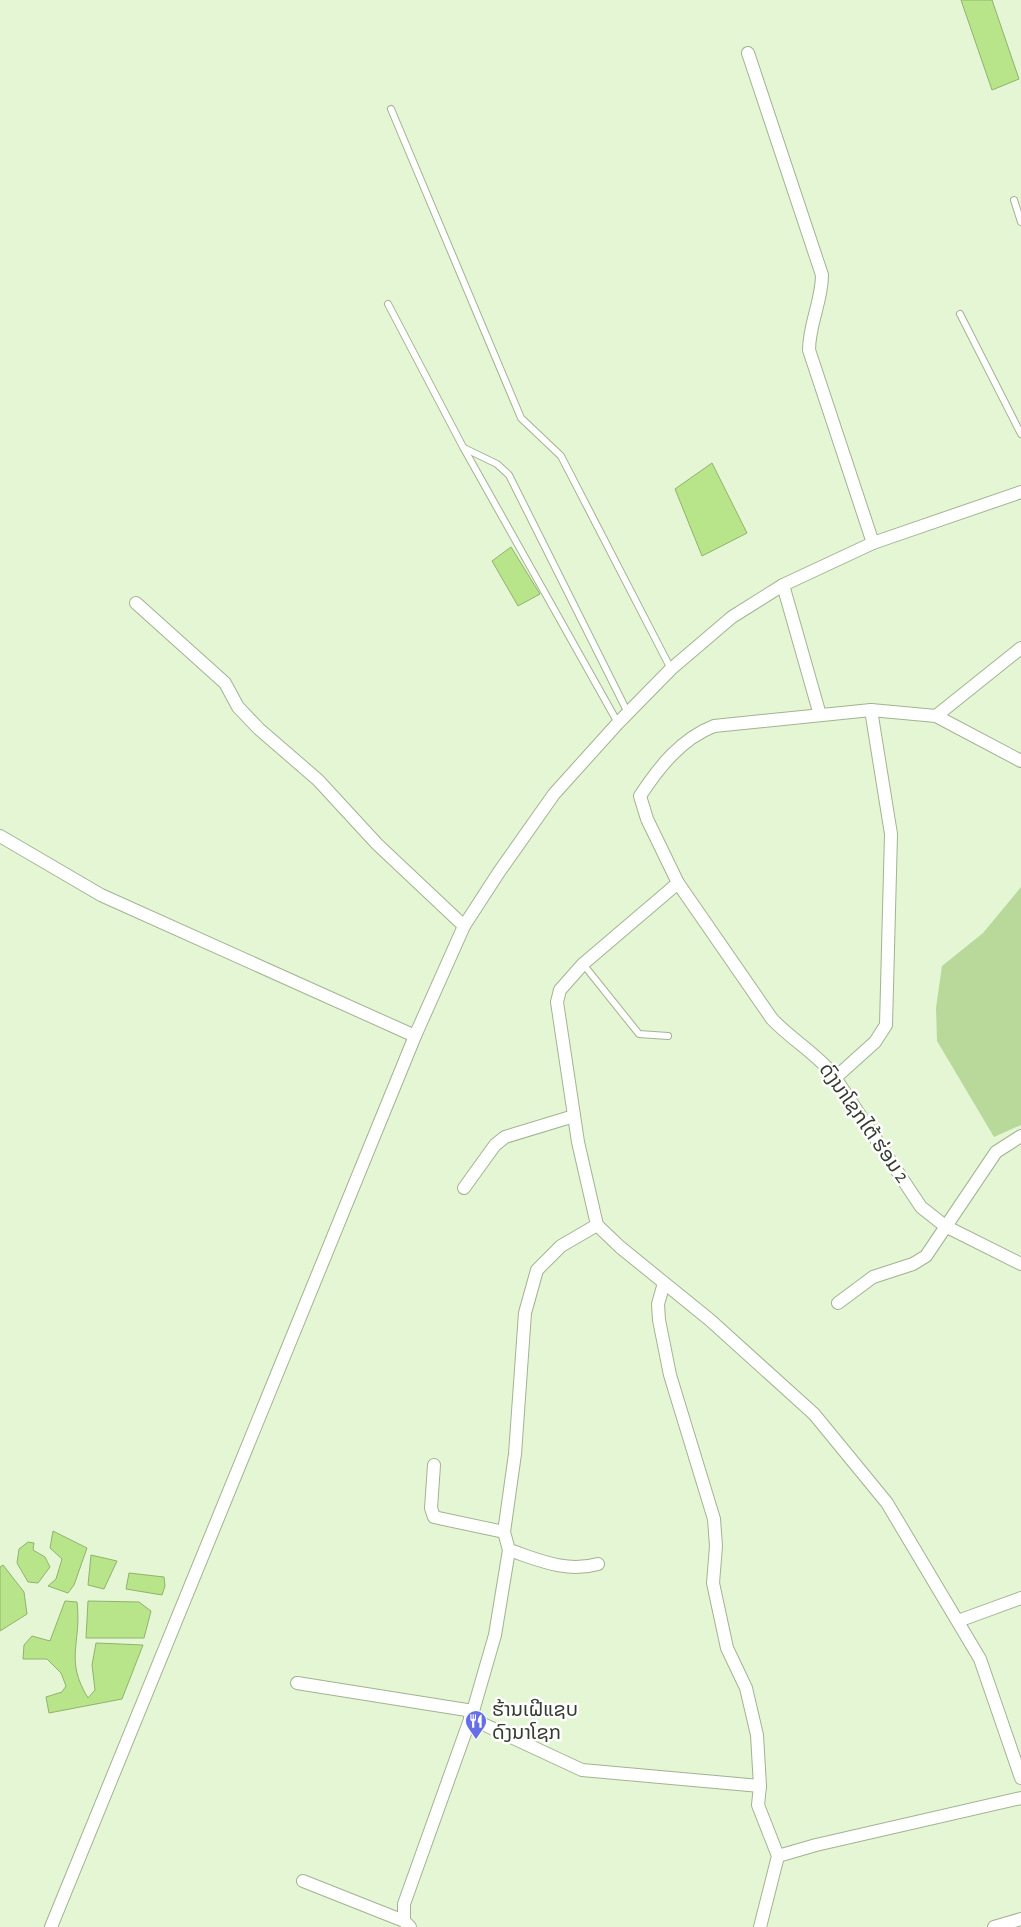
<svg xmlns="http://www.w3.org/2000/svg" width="1021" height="1927" viewBox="0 0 1021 1927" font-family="'Alegreya Sans','Noto Sans Lao',sans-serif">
<rect width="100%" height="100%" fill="#e4f6d4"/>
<path fill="#b9d99b" d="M1021 887V1125L994 1137 937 1041 936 1008 942 966 983 933Z"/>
<g fill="#b8e589" stroke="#91b26e">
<path d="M961 0H992L1019 79 992 90Z"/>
<path d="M712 463 747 533 702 556 675 489Z"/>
<path d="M511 547 540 594 518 606 492 561Z"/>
<path d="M53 1531 87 1548 74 1585 68 1593 48 1586 56 1579 62 1559 50 1548Z"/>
<path d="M28 1542 34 1543 33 1550 45 1557 50 1567 38 1583 28 1582 17 1563 19 1549Z"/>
<path d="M91 1555 117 1561 104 1589 88 1585Z"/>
<path d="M3 1565 24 1592 27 1614 0 1631V1567Z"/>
<path d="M129 1573 164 1577 165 1586 162 1595 126 1589Z"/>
<path d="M65 1601 77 1602C82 1643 64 1659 88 1698L95 1690 92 1665 96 1643 143 1645 122 1699 49 1713 46 1697 62 1692 66 1686 61 1673 47 1659H23L24 1645 32 1636 50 1641Z"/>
<path d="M88 1601 139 1602 151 1611 144 1638H86Z"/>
</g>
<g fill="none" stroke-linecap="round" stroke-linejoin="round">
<g stroke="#a2b392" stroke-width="8">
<g id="service">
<path d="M391 109 521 418 561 456 671 669"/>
<path d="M1014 200 1021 222"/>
<path d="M388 304 463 447 618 723"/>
<path d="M960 314 1021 434"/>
<path d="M464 448 497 464 509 475 628 713"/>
<path d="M583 964 639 1034 668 1036"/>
</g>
</g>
<g stroke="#a2b392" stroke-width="14">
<g id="minor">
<path d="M748 53 822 275C822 301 809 324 809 350L873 543"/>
<path d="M783 585 820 715"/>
<path d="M136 603 225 683 238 707 259 729 318 780 377 844 464 926"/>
<path d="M936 716 1021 648"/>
<path d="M1021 761 936 716 871 710 714 726C681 739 659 767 640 796L647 819 678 883 583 964 560 990 557 1002 578 1142 597 1225 620 1247 710 1320 814 1414 887 1503 980 1659 1021 1778"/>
<path d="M0 836 101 895 415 1036"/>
<path d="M678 883 772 1019C791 1039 814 1052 832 1073L921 1207 945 1226 1021 1264"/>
<path d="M835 1078 875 1042 886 1025 891 834 871 710"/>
<path d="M464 1188 495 1145 505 1137 574 1116"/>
<path d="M664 1283 658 1304 659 1320 670 1375 714 1519 716 1546 713 1583 727 1648 746 1688 757 1735 760 1786 758 1805 778 1856 760 1927"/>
<path d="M838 1303 873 1277 913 1264 926 1256 996 1152 1021 1136"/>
<path d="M434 1465 431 1508 434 1517 504 1532"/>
<path d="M509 1550C539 1560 566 1573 598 1564"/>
<path d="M958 1621 1021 1598"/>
<path d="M297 1683 473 1711"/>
<path d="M470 1718 582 1770 760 1786"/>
<path d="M778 1856 816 1845 1021 1798"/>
<path d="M303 1881 404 1921"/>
<path d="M51 1927 415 1036 464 926 499 872 554 794 618 723 671 669 732 617 783 585 873 543 1021 492"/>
<path d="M410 1927 404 1921V1904L473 1711 495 1635 509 1550 504 1532 515 1454 525 1313 537 1270 561 1246 597 1225"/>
<path d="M994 1927 1021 1919"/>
</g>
</g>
<use href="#service" stroke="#fff" stroke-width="6"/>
<use href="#minor" stroke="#fff" stroke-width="12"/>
</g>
<defs>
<g id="restaurant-pin" transform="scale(1.125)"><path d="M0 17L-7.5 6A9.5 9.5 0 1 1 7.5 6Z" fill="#656fe8" stroke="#fff"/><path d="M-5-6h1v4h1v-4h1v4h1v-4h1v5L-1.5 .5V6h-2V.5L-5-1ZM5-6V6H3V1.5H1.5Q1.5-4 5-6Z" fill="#fff"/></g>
</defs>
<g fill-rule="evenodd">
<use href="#restaurant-pin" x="476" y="1721"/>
</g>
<g text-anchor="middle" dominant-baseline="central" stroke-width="5" stroke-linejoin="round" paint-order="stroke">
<g font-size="20" fill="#353c2f" stroke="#fff">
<text transform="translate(864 1123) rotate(55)">ດົງນາໂຊກໄຕ້ ຮ່ອມ 2</text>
</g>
<g font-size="20" fill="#353c2f" stroke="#fff" text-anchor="start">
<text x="492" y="1710">ຮ້ານເຝີແຊບ<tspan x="492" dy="23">ດົງນາໂຊກ</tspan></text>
</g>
</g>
</svg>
